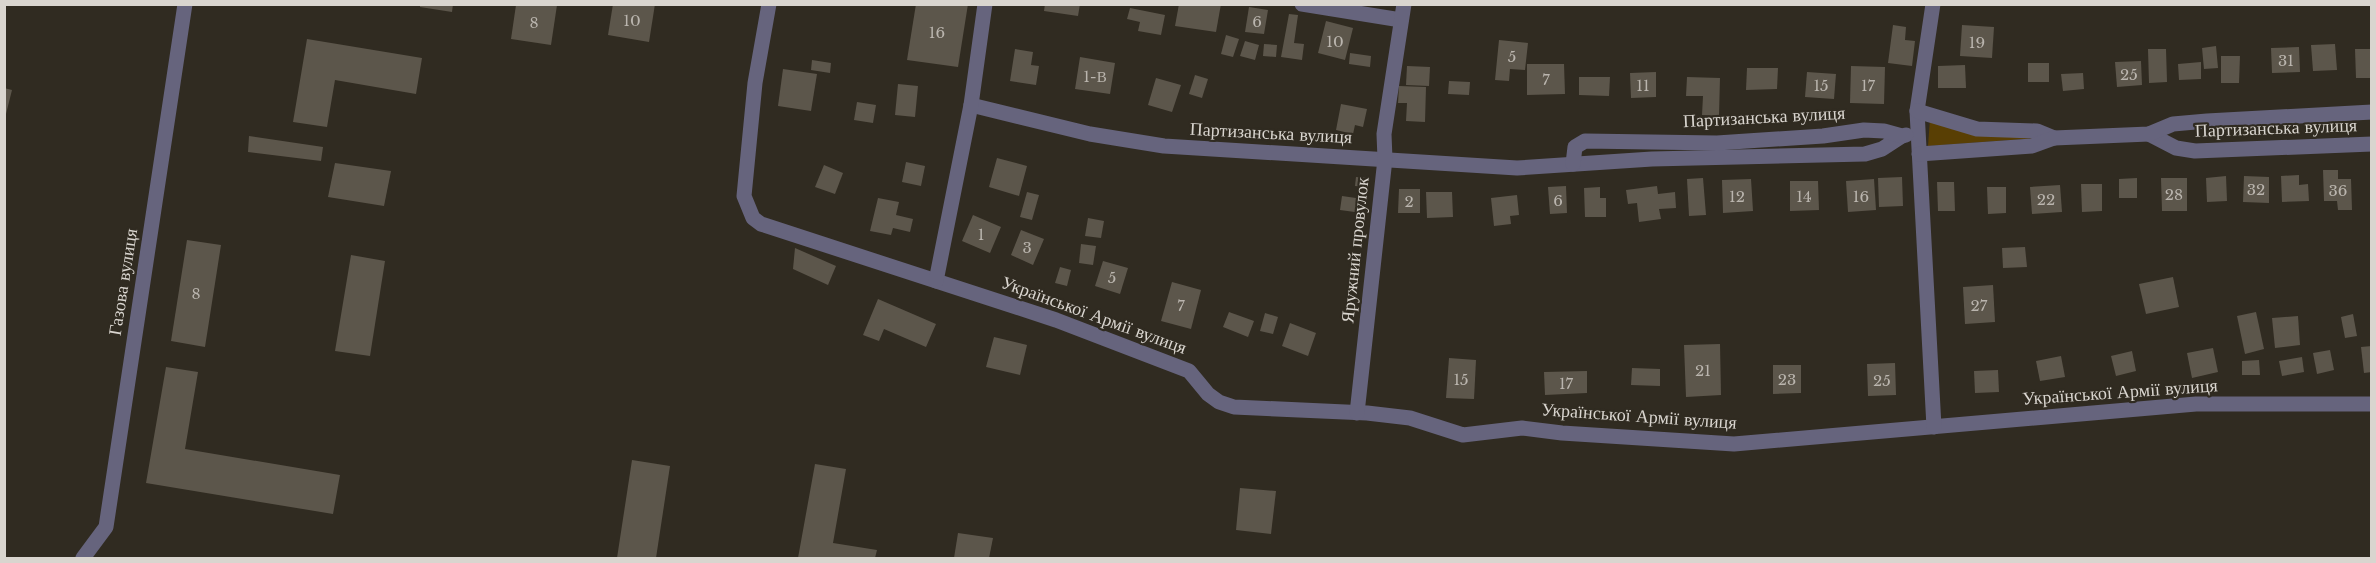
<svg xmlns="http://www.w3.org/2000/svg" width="2376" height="563" viewBox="0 0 2376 563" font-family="'Libre Baskerville',serif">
<rect width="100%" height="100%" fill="#302b21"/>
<path fill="#593f04" d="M1930 119 2039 138 1928 146Z"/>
<g fill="#5c564b">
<path d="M420 4H453L452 12 420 7Z"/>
<path d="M613 4H655L649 42 608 35Z"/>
<path d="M916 4H968L958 67 907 60Z"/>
<path d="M1045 4H1080L1078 16 1044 11Z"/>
<path d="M1179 4H1221L1216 32 1175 26Z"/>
<path d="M516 5H557L551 45 511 39Z"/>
<path d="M1249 7 1268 10 1264 34 1245 32Z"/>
<path d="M1130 8 1165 15 1161 35 1138 31 1140 22 1127 19Z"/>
<path d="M1289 14 1298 15 1294 43 1304 44 1302 60 1281 57Z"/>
<path d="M1326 21 1353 28 1345 60 1318 53Z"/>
<path d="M1893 25 1906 27 1905 40 1915 41 1912 66 1888 63Z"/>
<path d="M1962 25 1994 27 1992 58 1960 56Z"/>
<path d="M1226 35 1239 39 1233 57 1221 54Z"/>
<path d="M307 39 422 58 416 94 335 80 327 127 293 122Z"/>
<path d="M1499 40 1528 43 1525 70 1510 69 1509 81 1495 80Z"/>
<path d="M1245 41 1259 45 1255 60 1240 56Z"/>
<path d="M1264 44 1277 45 1276 57 1263 56Z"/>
<path d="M2335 44 2337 70 2313 71 2311 45Z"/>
<path d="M2216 46 2218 68 2204 69 2202 48Z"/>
<path d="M2299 47 2300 72 2272 73 2271 48Z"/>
<path d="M1015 49 1033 52 1031 65 1039 66 1036 85 1010 81Z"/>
<path d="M2148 49H2166L2167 82 2149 83Z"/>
<path d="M2355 49H2372V78H2356Z"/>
<path d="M1350 53 1371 56 1370 67 1349 64Z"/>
<path d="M2221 56H2240L2239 83H2221Z"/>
<path d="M1080 57 1115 63 1110 94 1075 89Z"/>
<path d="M812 60 831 63 830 73 811 70Z"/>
<path d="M2141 61 2142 85 2117 87 2115 62Z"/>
<path d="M2201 62V79L2179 80 2178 64Z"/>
<rect x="2028" y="63" width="21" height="19"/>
<path d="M1527 64H1564L1565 94 1527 95Z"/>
<path d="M1965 65 1966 88H1938V66Z"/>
<path d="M1407 66 1430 67 1429 86 1406 85Z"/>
<path d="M1851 66 1885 67 1884 104 1850 103Z"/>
<path d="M1747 68H1778L1777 89 1746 90Z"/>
<path d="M783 69 817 74 811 111 778 106Z"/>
<path d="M1656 72V97L1631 98 1630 73Z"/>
<path d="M1807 72 1836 74 1834 99 1805 97Z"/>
<path d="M2083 73 2084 89 2063 91 2061 74Z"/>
<path d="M1195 75 1208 79 1202 98 1189 94Z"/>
<path d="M1579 77H1610L1609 96 1579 95Z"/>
<path d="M1687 77 1720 78 1719 116 1702 115 1703 96H1686Z"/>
<path d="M1156 78 1181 85 1172 112 1148 105Z"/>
<path d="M1449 81 1470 82 1469 95 1448 94Z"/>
<path d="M898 84 918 86 915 117 895 115Z"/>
<path d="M1399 86 1426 87 1425 122 1406 121 1407 103H1398Z"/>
<path d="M4 88 12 90 5 118H4Z"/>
<path d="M857 102 876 105 873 123 854 120Z"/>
<path d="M1341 104 1367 109 1363 127 1355 125 1353 134 1336 130Z"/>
<path d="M249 136 323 147 321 161 248 152Z"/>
<path d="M997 158 1027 166 1019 196 989 187Z"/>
<path d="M906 162 925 166 921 186 902 182Z"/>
<path d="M335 163 391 171 384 206 328 197Z"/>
<path d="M824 165 843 173 835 194 815 187Z"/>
<path d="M2323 170H2338V179H2351L2352 210H2338L2337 201H2324Z"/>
<path d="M2299 175V185L2308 184 2309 201 2282 202 2281 176Z"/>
<path d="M2226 176 2227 201 2207 202 2206 178Z"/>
<path d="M2244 176 2269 177V203L2243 202Z"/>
<path d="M1356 177 1368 178 1367 187 1355 186Z"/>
<path d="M1902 177 1903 206 1879 207 1878 178Z"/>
<path d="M1703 178 1706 215 1689 216 1687 179Z"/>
<path d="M2137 178V198H2119V179Z"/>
<path d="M2161 178H2187V211H2162Z"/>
<path d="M1751 179 1753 211 1723 213 1722 180Z"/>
<path d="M1874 179 1876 210 1848 212 1846 181Z"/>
<path d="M1790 181H1818L1819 210 1790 211Z"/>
<path d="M1937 182H1954L1955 211H1938Z"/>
<path d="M2081 184H2102V211L2082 212Z"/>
<path d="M2060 185 2062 212 2032 214 2030 187Z"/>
<path d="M1566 186 1567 213 1550 214 1548 187Z"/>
<path d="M1657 186 1658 194 1675 192 1676 208 1659 209 1661 219 1639 222 1637 203 1628 204 1626 190Z"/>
<path d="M1600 187V198H1606V217H1585L1584 188Z"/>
<path d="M1987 187H2006V213L1988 214Z"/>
<path d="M1399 189H1420V213H1398Z"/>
<path d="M1027 192 1039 195 1032 220 1020 217Z"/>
<path d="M1426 192H1452L1453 217 1427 218Z"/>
<path d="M1517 195 1519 215 1510 216 1511 224 1494 226 1491 198Z"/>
<path d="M1342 196 1363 199 1362 213 1340 210Z"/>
<path d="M878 198 899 202 896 215 913 219 910 232 893 228 891 235 870 231Z"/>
<path d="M973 215 1001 227 990 253 962 241Z"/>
<path d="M1088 218 1104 221 1101 238 1085 236Z"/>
<path d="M1021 230 1044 239 1033 265 1011 255Z"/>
<path d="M187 240 221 245 205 347 171 341Z"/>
<path d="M1081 244 1096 246 1093 265 1079 263Z"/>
<path d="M2025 247 2027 267 2003 268 2002 248Z"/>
<path d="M795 248 836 266 828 285 793 269Z"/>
<path d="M351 255 385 261 370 356 335 351Z"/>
<path d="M1103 261 1128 268 1120 294 1095 286Z"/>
<path d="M1060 267 1071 270 1067 286 1055 283Z"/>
<path d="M2173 277 2179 307 2146 314 2139 284Z"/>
<path d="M1172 282 1201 290 1191 329 1161 321Z"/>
<path d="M1993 285 1995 322 1965 324 1963 287Z"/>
<path d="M878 299 936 324 926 347 884 329 879 341 863 335Z"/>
<path d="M1229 312 1254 321 1248 337 1223 327Z"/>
<path d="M2256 312 2264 349 2245 354 2237 316Z"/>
<path d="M1265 313 1278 317 1273 334 1260 331Z"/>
<path d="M2353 314 2357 336 2345 338 2341 317Z"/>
<path d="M2298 316 2300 345 2275 348 2272 318Z"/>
<path d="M1290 323 1316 333 1308 356 1282 346Z"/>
<path d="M994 337 1027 345 1020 375 986 367Z"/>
<path d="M1720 344 1721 395 1686 397 1684 345Z"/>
<path d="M2372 346V372L2364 373 2361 347Z"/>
<path d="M2213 348 2218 372 2192 378 2187 353Z"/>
<path d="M2330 350 2334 370 2317 374 2313 353Z"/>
<path d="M2132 351 2136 371 2116 376 2111 356Z"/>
<path d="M2061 356 2065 377 2040 381 2036 361Z"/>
<path d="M2302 357 2304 372 2282 376 2279 361Z"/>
<path d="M1449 358 1476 360 1474 399 1446 398Z"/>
<path d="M2259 360 2260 375H2242V361Z"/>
<path d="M1895 363 1896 395 1868 396 1867 364Z"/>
<path d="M1773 365H1801V393L1773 394Z"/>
<path d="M166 367 198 372 185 449 340 475 333 514 146 483Z"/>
<path d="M1632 368 1660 369V386L1631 385Z"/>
<path d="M1998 370 1999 392 1975 393 1974 371Z"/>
<path d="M1587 371V393L1545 395 1544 372Z"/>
<path d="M632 460 670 466 656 558H617Z"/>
<path d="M815 464 846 469 833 543 877 550 875 558H798Z"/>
<path d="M1240 488 1276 491 1271 534 1236 530Z"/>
<path d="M958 533 993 538 989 558H954Z"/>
</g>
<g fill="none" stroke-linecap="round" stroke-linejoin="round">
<g stroke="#66647d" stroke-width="15">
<path d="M769 4 755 83 744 196 753 218 761 224 1056 320 1189 371 1208 394 1219 402 1234 407 1367 413 1410 418 1463 435 1522 428 1562 433 1734 444 2196 404H2372"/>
<path d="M1302 4 1401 20"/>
<path d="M1933 4 1917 111 1934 427"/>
<path d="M971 105 1090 134 1164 146 1517 168 1652 159 1865 154 1882 149 1902 136"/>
<path d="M1917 111 1977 129 2037 131 2054 138"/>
<path d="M2149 134 2176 148 2195 151 2372 144"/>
<path d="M1919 154 2032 146 2054 138 2149 134 2173 124 2207 121 2372 112"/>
<path d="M1573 164 1575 147 1585 141 1717 143 1823 136 1864 130 1884 131 1902 136 1906 135"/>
<path d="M936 281 971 105 985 4"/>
<path d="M1357 413 1385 159 1384 134 1404 4"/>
<path d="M83 558 106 527 185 4"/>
</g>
</g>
<g text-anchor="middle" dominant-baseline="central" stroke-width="4.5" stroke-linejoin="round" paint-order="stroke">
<g font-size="15" fill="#bab5ae">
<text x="632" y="20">10</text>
<text x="1257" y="21">6</text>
<text x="534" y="22">8</text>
<text x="937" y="32">16</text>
<text x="1335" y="41">10</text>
<text x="1977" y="42">19</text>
<text x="1512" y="56">5</text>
<text x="2286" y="60">31</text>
<text x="2129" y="74">25</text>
<text x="1095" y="76">1-В</text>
<text x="1546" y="79">7</text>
<text x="1643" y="85">11</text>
<text x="1821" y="85">15</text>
<text x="1868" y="85">17</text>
<text x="2256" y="189">32</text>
<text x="2338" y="190">36</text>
<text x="2174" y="194">28</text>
<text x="1737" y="196">12</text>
<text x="1804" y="196">14</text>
<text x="1861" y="196">16</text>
<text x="2046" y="199">22</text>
<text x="1558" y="200">6</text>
<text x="1409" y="201">2</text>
<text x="981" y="234">1</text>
<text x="1027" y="247">3</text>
<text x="1112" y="277">5</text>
<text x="196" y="293">8</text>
<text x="1181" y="305">7</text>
<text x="1979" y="305">27</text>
<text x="1703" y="370">21</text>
<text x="1461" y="379">15</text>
<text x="1787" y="379">23</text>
<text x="1882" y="380">25</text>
<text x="1566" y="383">17</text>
</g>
<g font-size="18" fill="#d9d5cf" stroke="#302b21">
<text transform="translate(1764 117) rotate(-3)">Партизанська вулиця</text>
<text transform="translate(2276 128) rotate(-2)">Партизанська вулиця</text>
<text transform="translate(1271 133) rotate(3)">Партизанська вулиця</text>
<text transform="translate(1355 250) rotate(-84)">Яружний провулок</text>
<text transform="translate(123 282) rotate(-81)">Газова вулиця</text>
<text transform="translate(1094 315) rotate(20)">Української Армії вулиця</text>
<text transform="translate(2120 392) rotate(-4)">Української Армії вулиця</text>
<text transform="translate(1639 416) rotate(4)">Української Армії вулиця</text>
</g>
</g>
<rect width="2376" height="563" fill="none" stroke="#d9d5cf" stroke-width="12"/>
</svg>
